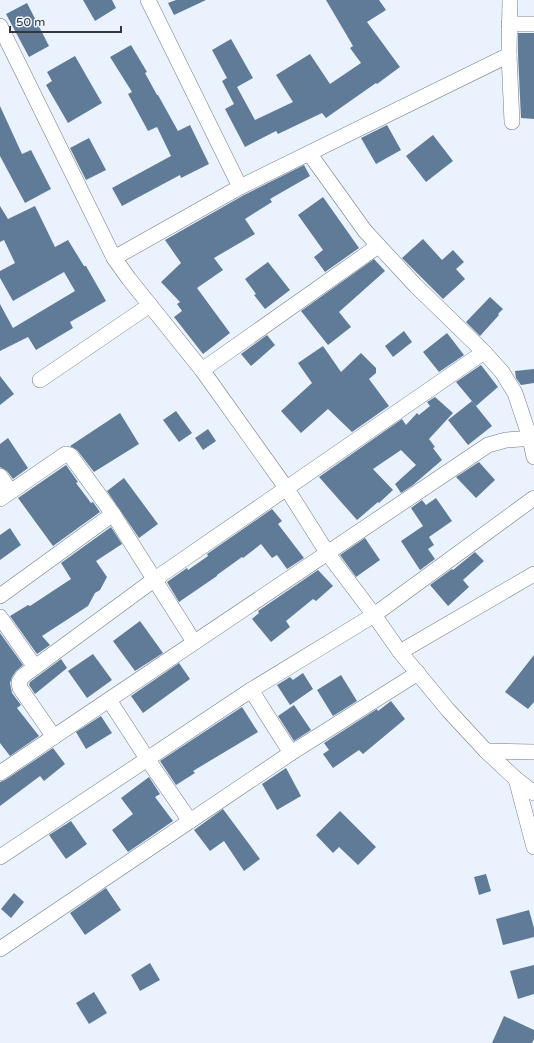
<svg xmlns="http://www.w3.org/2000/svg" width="534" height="1043" viewBox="0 0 534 1043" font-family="'Varela Round',sans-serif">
<rect width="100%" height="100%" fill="#eaf3fd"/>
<g fill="#607b98">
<path d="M83 0H112L116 8 95 21Z"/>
<path d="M176 0H206L174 15 168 3Z"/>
<path d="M326 0H379L386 10 367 22 400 67 377 84 376 83 326 118 322 113 278 134 276 131 245 147 225 109 234 104 222 81 227 78 212 50 231 39 253 78 237 87 255 120 293 102 276 75 310 54 330 84 361 63 350 48 353 46Z"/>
<path d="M27 3 49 46 29 57 6 14Z"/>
<path d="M518 33H534V119L521 118 518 55Z"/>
<path d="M131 45 147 72 145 73 157 95H158L178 131 190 125 209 164 181 178 180 175 122 206 112 188 171 156 157 127 148 131 128 94 132 92 110 57Z"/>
<path d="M75 56 102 103 68 123 46 85 52 81 47 72Z"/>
<path d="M0 106 22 154 31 150 51 189 25 203 0 156Z"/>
<path d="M387 125 401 150 376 164 361 138Z"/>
<path d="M433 135 453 161 426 182 406 156Z"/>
<path d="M89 138 106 170 86 180 70 148Z"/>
<path d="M304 165 310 176 270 199 272 202 245 219 255 234 214 258 223 270 197 288 230 333 203 354 174 317 182 311 177 304 180 302 161 282 181 263 165 240 244 195Z"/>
<path d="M323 197 359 248 325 272 314 257 323 250 298 215Z"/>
<path d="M0 206 8 219 35 206 55 247 68 240 84 266H86L106 301 70 322 73 328 36 350 28 337 0 351V304L13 328 75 291 64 272 13 301 0 278V271L15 263 4 240 0 242Z"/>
<path d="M423 239 442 260 453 250 464 262 456 269 465 279 443 299 402 258Z"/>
<path d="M374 259 385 271 339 312 351 327 328 345 301 311Z"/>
<path d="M268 262 290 290 265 309 254 295 256 294 245 279Z"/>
<path d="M490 297 503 309 498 314 499 315 480 336 466 322Z"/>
<path d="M404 331 412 342 393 357 385 346Z"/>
<path d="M447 333 464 355 439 372 423 352Z"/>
<path d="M267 335 275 345 251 366 241 354Z"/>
<path d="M323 346 341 372 361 353 376 368V373L369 379 389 406 352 432 328 409 301 433 281 411 312 383 298 363Z"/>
<path d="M481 365 498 387 476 406 456 382Z"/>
<path d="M534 369V383L521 385 516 378 515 371Z"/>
<path d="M0 376 14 394 0 405Z"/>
<path d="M435 397 453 413 429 439 435 447 433 448 442 460 413 485 401 493 395 484 416 465 401 450 373 469 393 490 379 503 378 502 357 520 319 477 402 419 406 425 417 413 419 415 430 406 427 402Z"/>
<path d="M472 401 492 426 468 445 448 420Z"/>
<path d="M176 411 192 433 179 442 163 420Z"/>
<path d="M120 413 139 444 94 472 77 450 70 446Z"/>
<path d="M208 429 216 441 203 450 195 438Z"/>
<path d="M8 438 28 468 13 479 7 471 0 467V444Z"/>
<path d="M479 462 495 480 476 498 456 477Z"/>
<path d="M66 465 78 482 76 483 91 503 93 502 100 512 53 546 18 498Z"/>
<path d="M124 478 158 524 139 538 107 491Z"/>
<path d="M436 498 452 521 429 537 434 545 428 549 435 559 420 570 401 541 423 526 411 508 422 500 426 505Z"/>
<path d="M272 509 282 521 278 524 304 558 287 569 277 555 272 558 261 544 243 558 242 557 217 575V576L179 602 167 582 187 568 188 570 208 556 207 554Z"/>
<path d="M111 527 122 544 96 561 107 577 100 590 95 593 88 606 42 636 50 645 37 654 10 616 28 605 30 606 71 579 61 563Z"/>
<path d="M10 528 21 545 0 560V535Z"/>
<path d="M365 538 380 560 356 577 340 555Z"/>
<path d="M475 552 484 561 463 580 469 587 448 606 430 585 452 569 453 570Z"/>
<path d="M318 570 333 586 316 601 313 599 286 621 290 627 271 642 252 619 259 613 258 611Z"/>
<path d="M140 621 163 653 135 671 113 641Z"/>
<path d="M0 633 23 665 16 671 12 677 10 683 12 693 21 705 17 708 39 736 10 756 0 743Z"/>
<path d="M93 654 112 680 87 698 68 671Z"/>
<path d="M534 655V702L528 709 505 692Z"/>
<path d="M61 659 67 668 35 694 29 685 30 682Z"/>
<path d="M179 663 190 679 143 713 131 696Z"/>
<path d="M303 673 313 689 290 705 277 685 290 677 293 680Z"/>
<path d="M341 675 357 701 333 716 317 690Z"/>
<path d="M391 701 405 719 363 754 359 750 333 768 323 754 329 750 324 743 377 709 378 711Z"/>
<path d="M294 705 311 730 294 741 278 716Z"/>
<path d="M242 707 258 732 193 771 195 773 176 785 160 761Z"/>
<path d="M101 716 112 733 86 749 76 732Z"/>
<path d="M53 748 65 764 44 781 40 776 0 806V782L5 780Z"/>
<path d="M286 768 301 796 277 810 262 784Z"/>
<path d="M149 777 160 794 155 797 173 821 128 852 112 830 133 814 121 798Z"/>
<path d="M223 809 260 859 244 871 224 841 210 851 194 830Z"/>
<path d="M340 811 376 847 358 865 339 847 333 853 316 835Z"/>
<path d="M71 821 87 844 66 859 49 835Z"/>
<path d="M486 874 491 891 479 895 474 877Z"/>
<path d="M106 888 121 910 85 935 70 913Z"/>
<path d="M14 893 24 902 11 918 1 909Z"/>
<path d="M529 910 534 928V937L503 945 496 919Z"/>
<path d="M150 963 160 980 140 991 131 975Z"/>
<path d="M534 965V994L518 999 510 971Z"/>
<path d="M94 992 107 1013 89 1024 76 1003Z"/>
<path d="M504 1016 534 1030V1039L532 1043H492Z"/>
</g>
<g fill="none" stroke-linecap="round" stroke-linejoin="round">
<g stroke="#717b86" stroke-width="16">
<g id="minor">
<path d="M148 0 240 187"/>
<path d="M510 0 509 55 512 122"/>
<path d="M509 24H534"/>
<path d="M0 26 114 258 129 279 202 370 287 489 328 554 374 615 400 652 448 710 486 751 516 779 534 793"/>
<path d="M309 153 365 231 415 285 484 352 502 372 515 393 530 438 534 457"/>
<path d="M114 258 240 187 509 55"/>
<path d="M202 370 378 246"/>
<path d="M40 380 150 305"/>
<path d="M0 476 10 491"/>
<path d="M0 499 64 455 66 454 70 455 113 514 194 642"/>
<path d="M0 596 113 514"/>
<path d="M0 617 35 667"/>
<path d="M400 652 534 574"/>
<path d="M251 690 291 753"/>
<path d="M109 700 148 760 190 821"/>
<path d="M54 737 20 688 19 682 23 676 155 579 484 352"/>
<path d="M486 751 534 752"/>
<path d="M0 773 488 445 506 440 534 438"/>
<path d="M516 779 534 847"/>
<path d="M0 857 251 690 374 615 534 498"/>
<path d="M0 949 291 753 418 673"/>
</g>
</g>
<use href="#minor" stroke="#fff" stroke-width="15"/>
</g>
<path d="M10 26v6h111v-6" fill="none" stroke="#33373c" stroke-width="2"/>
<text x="16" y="26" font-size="12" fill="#33373c" stroke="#eaf3fd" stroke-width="3" paint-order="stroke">50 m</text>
</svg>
